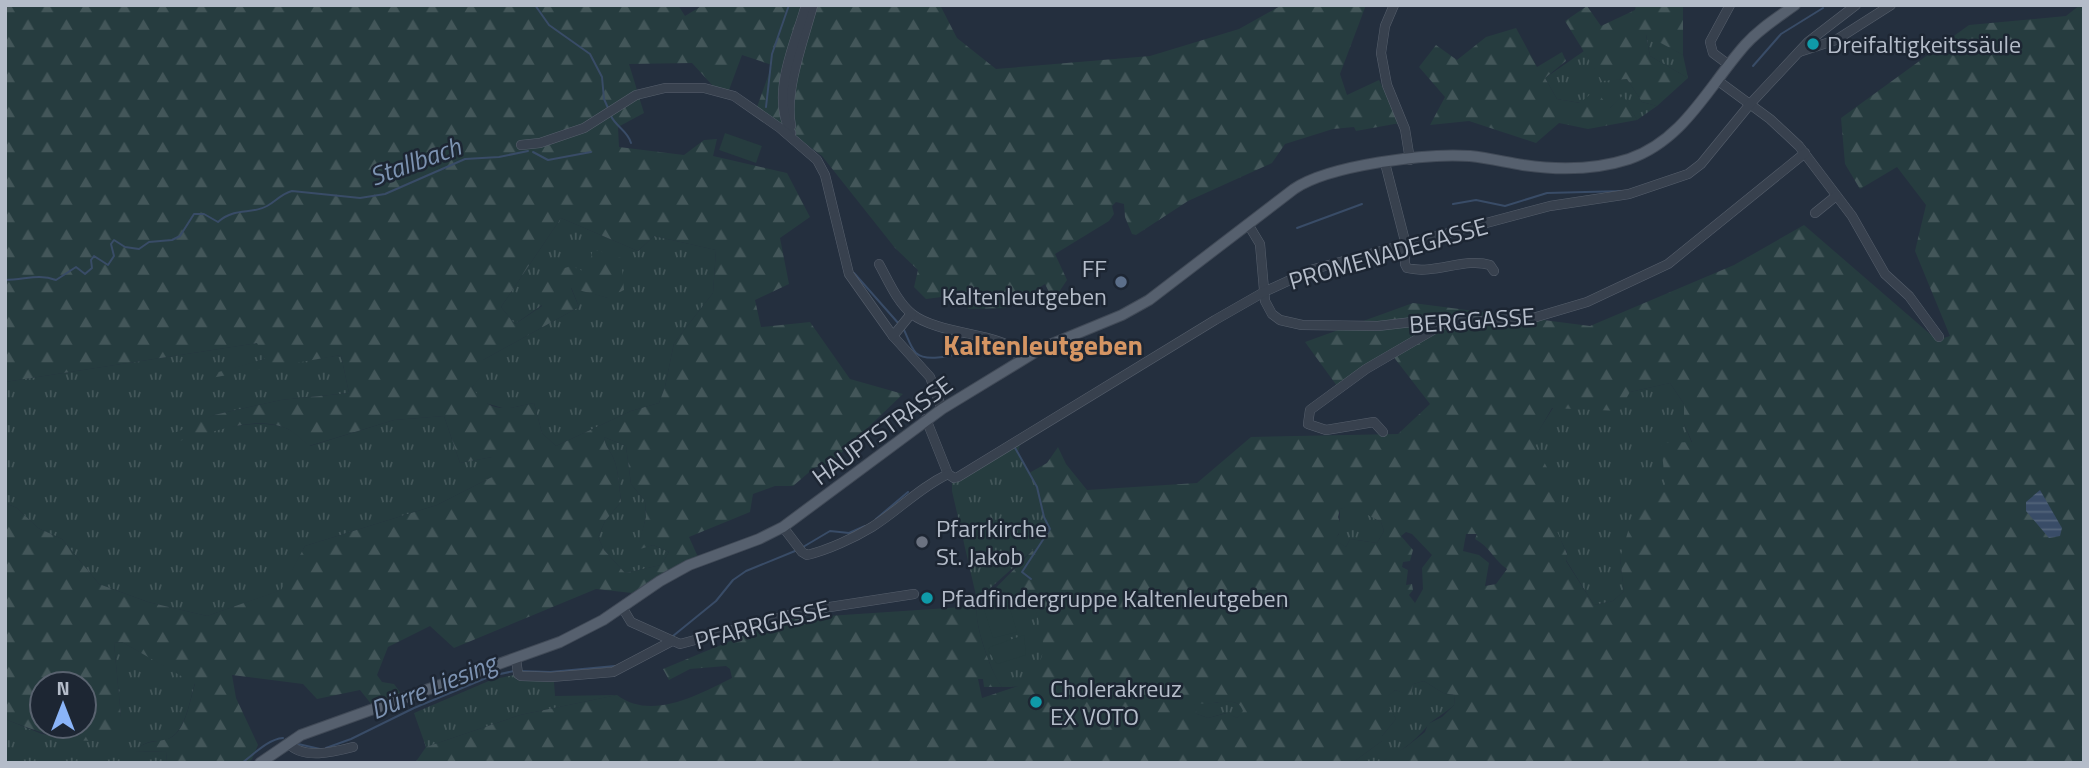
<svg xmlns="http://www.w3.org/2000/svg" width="2089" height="768" viewBox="0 0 2089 768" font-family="'Titillium Web',sans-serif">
<defs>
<pattern id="grass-tufts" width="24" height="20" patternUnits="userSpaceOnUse" patternTransform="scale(1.75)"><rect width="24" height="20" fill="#263c3f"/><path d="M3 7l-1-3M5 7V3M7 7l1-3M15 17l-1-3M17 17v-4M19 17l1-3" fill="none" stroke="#435659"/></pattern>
<pattern id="forest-firs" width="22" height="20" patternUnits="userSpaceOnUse" patternTransform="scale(1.75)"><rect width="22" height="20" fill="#263c3f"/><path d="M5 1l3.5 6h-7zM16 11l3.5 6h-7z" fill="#435659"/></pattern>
<pattern id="water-rules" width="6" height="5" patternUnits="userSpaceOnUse" patternTransform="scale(1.75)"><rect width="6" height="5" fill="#394c67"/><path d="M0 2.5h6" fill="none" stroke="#53647b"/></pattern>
</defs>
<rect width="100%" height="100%" fill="#242f3e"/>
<g fill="url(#grass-tufts)">
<path d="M1646 34 1683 55 1688 78 1650 56Z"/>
<path d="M1584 51 1602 80 1627 79 1642 102 1657 106 1637 120 1623 96 1610 108 1557 99 1545 78Z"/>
<path d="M561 218 638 251 654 236 716 250 713 293 674 343 665 387 659 403 631 411 556 446 542 433 534 403 506 409 482 402 472 387 483 374V360L579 307 571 287 608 298 588 273 515 324 501 307Z"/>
<path d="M258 343 265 359 204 377 341 355 349 393 281 400 214 415 158 445C190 436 258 414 288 429 296 433 303 441 310 446L394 420 444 416 460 463 492 457V477L437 505 305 546 282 590 207 616 148 602 99 584 62 539 38 528 17 508 5 503V382Z"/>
<path d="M1670 383 1684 404V424L1692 443 1666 492 1620 558 1624 591 1613 601 1594 605 1566 560 1567 553 1552 522 1532 441 1553 408H1579L1630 392Z"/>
<path d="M604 437 626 446 631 484 645 501 646 517 638 549 653 545 669 552 661 565 625 573 604 550 598 537 605 521 621 502C619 487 619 471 613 457 609 449 605 446 604 437Z"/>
<path d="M1021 441 1018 452 1037 487 1044 517 1036 547 977 600 952 491V483Z"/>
<path d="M1351 505 1381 522 1384 531 1377 543 1350 539 1346 547 1334 540 1339 534 1340 509Z"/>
<path d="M1029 591C1037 616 1055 649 1034 672 1027 679 1017 677 1012 687H1002C992 675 974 624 977 608Z"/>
<path d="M122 642 195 683C190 699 186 730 170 738 155 745 151 736 135 751L167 752 166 763H5V719L42 734 67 738 121 717 114 643Z"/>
<path d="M514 675 517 680 554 682 555 696 617 695 520 715 426 747 414 713 491 680Z"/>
<path d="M1424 681 1443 693 1455 695 1454 705C1448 711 1430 722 1428 725 1418 739 1396 756 1380 762 1372 765 1360 763 1352 763L1382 741V736L1396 719 1384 699 1395 690 1411 695 1413 684Z"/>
<path d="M1200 702C1214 707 1236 693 1244 711L1237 718 1226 713 1208 718 1197 714 1193 705Z"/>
</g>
<g fill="url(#forest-firs)" fill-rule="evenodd">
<path d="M5 5H678L685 16 703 5H940L957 38 996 69 1150 56 1239 29 1282 5H1366L1340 74 1347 95 1379 80 1400 123 1356 131 1354 127 1333 129 1285 144 1272 163 1188 201 1136 235 1132 234 1125 217 1124 204 1116 202 1112 206 1114 214 1109 221 1055 254 1067 280 1059 292 1051 296 1045 284 1005 308 968 309 965 294 926 299 914 287 918 270 895 248 822 156 757 107 772 65 742 55 729 90 713 86 692 63 629 64 644 113 618 127 619 147 684 155 704 140 717 139 713 156 787 173 810 217 780 238 789 284 755 300 761 327 810 322 850 379 903 394 832 462 814 468 793 486H775L753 494 750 512 689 537 698 557 632 593 596 589 454 648 430 626 388 647 377 675 382 682 394 684 402 695 372 705 360 690 317 699 303 684 232 675 236 698 258 745 252 759 248 763H166L167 752 134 751C150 738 154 744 170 738 186 731 190 699 195 684L122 642 114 643 121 717 128 725 125 735C116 737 107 741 98 741 65 742 35 731 5 719V503L17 508 38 528 62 539 99 584 148 602 207 616 281 590 305 546 437 505 492 477V457L460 463 444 416 394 420 309 446C303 441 295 433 288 429 250 411 194 442 157 445V441L214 415 281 400 349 393 341 355 205 379 204 376 265 359 257 343 5 382ZM561 218 638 251 654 236 716 250 713 293 674 343 665 387 659 403 631 411 556 446 542 433 534 403C506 409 490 415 472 387L484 374 483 360 579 307 571 288 608 298 624 290 621 258 593 249 587 273 572 266 537 275 542 306 515 324 501 307ZM604 437 626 446 631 484 645 501 646 517 637 550 653 545 669 552 661 565 625 573 604 550 598 537 605 521 621 502C619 487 619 471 613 457 609 449 605 446 604 437ZM42 684H84V726H42Z"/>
<path d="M1636 5H1683V55L1646 35 1650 56 1688 78 1657 106 1642 102 1627 79 1602 81 1565 21 1587 6 1601 26 1635 10Z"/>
<path d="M2080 5H2084V763H1379L1406 747 1425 732 1428 724 1442 717 1454 705 1455 695 1443 693 1424 681 1413 684 1411 696 1395 690 1385 699 1396 719 1382 736V741L1352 763H415L426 747 520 715 617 695C651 721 698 695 732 678L730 669 726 666 690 669 669 680 663 669 783 619 978 606 1035 548 1031 534 1044 517 1037 487 1029 473 1047 463 1058 447 1066 464 1087 490 1197 483 1251 437 1398 434 1430 404 1389 351 1337 386 1305 342 1413 303 1590 326 1734 265 1804 225 1937 340 1950 336 1915 251 1926 205 1897 167 1860 189 1845 164 1841 118 1969 25 2066 16ZM1670 383 1684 404V424L1692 442 1661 443 1666 492 1639 495 1620 558 1624 591 1613 601 1594 605 1566 561 1567 554 1553 522 1562 496 1533 441 1552 408 1619 411 1630 392ZM1351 506 1381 522 1384 531 1377 543 1350 539 1346 547 1335 540 1342 528 1338 517 1340 509ZM1406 532 1412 534 1432 555 1422 568 1423 589 1415 603 1409 595 1413 590 1412 584 1406 585 1408 570 1402 567 1403 562 1410 561 1413 550 1401 536ZM1466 534H1477L1475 539C1491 548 1493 559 1507 569L1496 584 1485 586 1489 563 1479 555 1463 551ZM1029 591C1040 625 1060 666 1015 681L1012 687 1018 686 982 698 978 679H983L984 687H1002C992 675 974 625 977 608ZM1218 702C1229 702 1239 699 1243 711L1237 718 1227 713 1208 718 1197 714 1194 705C1202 702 1209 705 1218 702Z"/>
<path d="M1516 28 1537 67 1562 52 1566 61 1545 78 1557 99 1580 103 1595 90 1610 108 1623 95 1637 120 1588 129 1559 123 1536 143 1469 121 1430 125 1445 97 1419 67 1436 45 1457 60 1486 37Z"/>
</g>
<g fill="#263c3f">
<path d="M725 133 762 146 756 163 719 150Z"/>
<path d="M1008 602 1017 632 993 638 984 609Z"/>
<path d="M1024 635 1026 655 997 664 988 650 990 647Z"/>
</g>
<path fill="url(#water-rules)" d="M2040 490 2062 528 2060 536 2049 538 2026 511V502Z"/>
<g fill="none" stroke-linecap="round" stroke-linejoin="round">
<g stroke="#394c67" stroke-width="2">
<path d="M535 5 549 25 590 54 602 77 604 99 608 108"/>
<path d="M1753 66 1781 34 1823 8"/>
<path d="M766 107 772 54 789 5"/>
<path d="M611 116C616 127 628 131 631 143"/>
<path d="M533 152 548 160 591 152"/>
<path d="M1453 204 1476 200 1505 206 1547 193 1624 191"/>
<path d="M1297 228 1362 204"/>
<path d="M854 273 899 324"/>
<path d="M5 280C25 280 38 273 56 280L76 267 85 274 92 268 91 260 94 256 108 265 114 256 111 244 114 240 125 247 139 249 149 242 172 240 180 236 194 214H204L218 222C235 207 251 215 267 206 276 201 281 194 292 191L360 198 385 194 465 159 499 157 528 151"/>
<path d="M903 328C907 335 910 347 916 353 931 367 976 346 996 347"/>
<path d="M1014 446 1037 487 1044 517 1050 529 1022 572 1031 579"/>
<path d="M876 519 908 492"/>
<path d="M803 547 830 531 849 533 865 526"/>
<path d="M673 636 716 601 733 580 746 571 795 551"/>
<path d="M520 671 550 672 615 666"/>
<path d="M298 744 320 749"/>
<path d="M326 748 351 739 414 708 491 676 514 671"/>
<path d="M242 763C254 754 268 739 283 738"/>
</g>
<g stroke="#565f6c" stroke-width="10">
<g id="minor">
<path d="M1394 5 1385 26 1381 53 1387 85 1405 129 1410 160"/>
<path d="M1799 52 1836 40 1891 5"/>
<path d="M1729 65 1713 53 1710 42 1730 5"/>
<path d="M1717 80 1770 119 1799 146 1852 216 1885 274 1909 296 1939 337"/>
<path d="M791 126C784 90 804 40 813 5"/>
<path d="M791 133C770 94 795 44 806 5"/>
<path d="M521 145 540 143 584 128 636 95 665 88H704L734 96 780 128 817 160 825 175 849 274 893 336 930 377 942 409"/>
<path d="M1385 163 1405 241V264L1407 268C1435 275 1465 257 1490 265L1494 271"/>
<path d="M1815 213 1836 196"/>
<path d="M1248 224 1260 244 1265 301 1272 314 1280 320 1302 325 1378 326 1438 319 1442 320 1445 323 1533 318 1587 302 1668 264 1805 153"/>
<path d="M879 264C888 280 897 302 912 314 937 334 1000 334 1015 350 1018 353 1019 357 1020 360"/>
<path d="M893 336 911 314"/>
<path d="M926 419 948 474"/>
<path d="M1383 432 1374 422 1326 430 1308 424 1310 410 1366 369 1445 323"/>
<path d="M783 527 802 552 807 555C828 550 854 538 872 527 899 510 919 488 948 474L954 478 958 477 1215 320 1264 292 1314 269 1550 206 1629 194 1688 174 1701 164 1751 103 1808 42 1856 5"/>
<path d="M622 607 631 622 680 644 804 611 914 594"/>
<path d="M516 658 518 674 521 676 551 677 613 672 672 641"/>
<path d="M288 743C303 760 334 752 353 747"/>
</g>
</g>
<g stroke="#414a57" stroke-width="12">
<path id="major" d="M260 763 301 735 560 642 603 620 660 581 689 565 759 539 783 527 942 409 1042 348 1122 315 1149 300 1294 189C1329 165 1427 153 1470 156 1488 158 1505 162 1523 165 1557 170 1595 170 1629 159 1684 140 1708 87 1745 45 1759 29 1777 18 1795 5"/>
</g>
<use href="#minor" stroke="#38414e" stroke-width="9"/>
<use href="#major" stroke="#56606e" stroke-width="10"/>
</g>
<g fill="#0f9aa8" stroke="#1d2633" stroke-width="2.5">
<circle cx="1813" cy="44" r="7"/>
<circle cx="927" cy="598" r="7"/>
<circle cx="1036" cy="702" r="7"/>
</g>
<circle fill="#5c6f8a" stroke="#1d2633" stroke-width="2.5" cx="1121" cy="282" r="7"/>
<circle fill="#6b7280" stroke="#1d2633" stroke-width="2.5" cx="922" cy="542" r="7"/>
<g text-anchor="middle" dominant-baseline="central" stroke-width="5" stroke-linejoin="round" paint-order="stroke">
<g font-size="24" fill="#b4bcc9" stroke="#1d2633" text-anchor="start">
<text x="1827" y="44">Dreifaltigkeitssäule</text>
<text x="1107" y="268" text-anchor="end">FF<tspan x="1107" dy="28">Kaltenleutgeben</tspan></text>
<text x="936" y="528">Pfarrkirche<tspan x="936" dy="28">St. Jakob</tspan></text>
<text x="941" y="598">Pfadfindergruppe Kaltenleutgeben</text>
<text x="1050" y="688">Cholerakreuz<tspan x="1050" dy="28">EX VOTO</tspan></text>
</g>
<g font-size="24" fill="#b4bcc9" stroke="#1d2633">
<text transform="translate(1388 253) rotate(-16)">PROMENADEGASSE</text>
<text transform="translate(1472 320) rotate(-4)">BERGGASSE</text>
<text transform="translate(882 430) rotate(-36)">HAUPTSTRASSE</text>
<text transform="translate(762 624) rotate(-14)">PFARRGASSE</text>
</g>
<g font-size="26" font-style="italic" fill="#7c92b1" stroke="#1d2633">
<text transform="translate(415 161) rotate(-20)">Stallbach</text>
<text transform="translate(433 686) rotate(-22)">Dürre Liesing</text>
</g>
<g font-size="28" font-weight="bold" fill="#d59563" stroke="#1d2633">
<text x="1043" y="344">Kaltenleutgeben</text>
</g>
</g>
<rect width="2089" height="768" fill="none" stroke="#b4bcc9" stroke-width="14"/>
<g transform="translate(63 705)"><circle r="33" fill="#1d2633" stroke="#59626f" stroke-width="2"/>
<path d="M0-5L12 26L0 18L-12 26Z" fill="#8ab4f8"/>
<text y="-10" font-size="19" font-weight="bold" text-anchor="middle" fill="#b4bcc9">N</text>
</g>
</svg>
